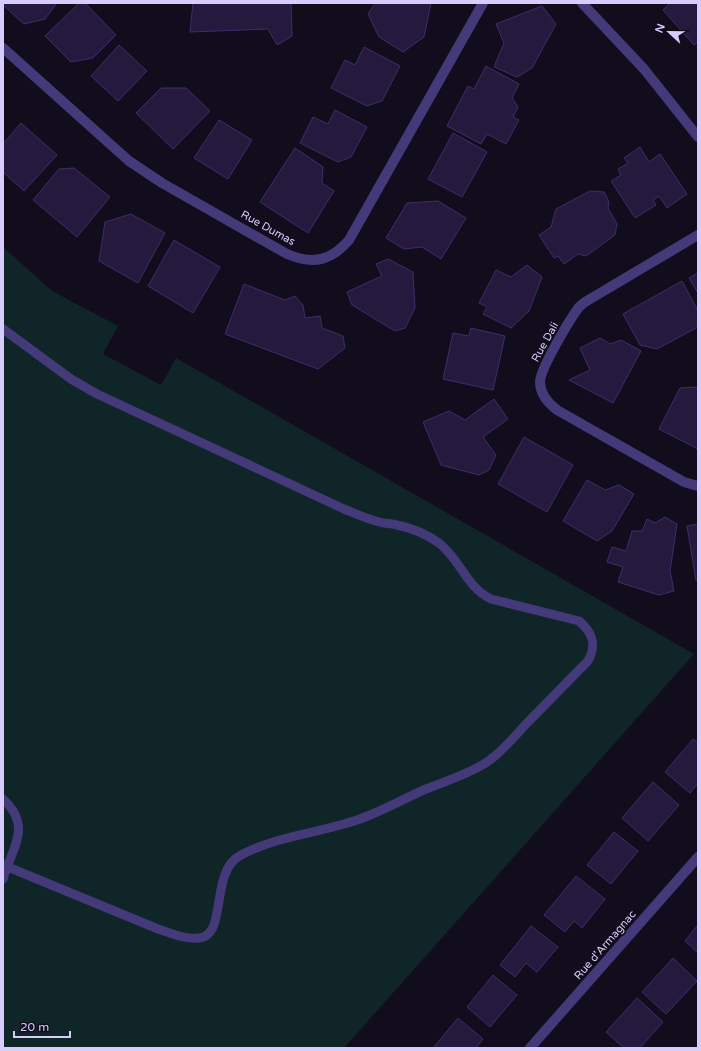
<svg xmlns="http://www.w3.org/2000/svg" width="701" height="1051" viewBox="0 0 701 1051" font-family="'Varela Round',sans-serif">
<rect width="100%" height="100%" fill="#110d1d"/>
<path fill="#102527" d="M3 247 52 291 118 326 103 354 161 385 176 358 694 654 344 1048H3Z"/>
<g fill="#251a3d" stroke="#3f2d68">
<path d="M3 3H57L45 19 24 24 3 5Z"/>
<path d="M79 3H85L116 35 93 58 71 62 45 36Z"/>
<path d="M193 3H291L292 36 277 45 268 29 190 32Z"/>
<path d="M375 3H431L424 37 403 52 379 37 368 14Z"/>
<path d="M670 3H698V42L694 45 663 10Z"/>
<path d="M542 6 556 24 532 68 517 77 494 67 504 43 496 24Z"/>
<path d="M119 45 147 71 118 101 91 76Z"/>
<path d="M364 47 400 66 382 101 367 106 331 88 345 60 355 65Z"/>
<path d="M486 66 519 84 512 98 518 107 513 117 519 120 506 144 487 134 481 144 447 126 468 86 474 89Z"/>
<path d="M161 88H186L210 111 173 149 136 113Z"/>
<path d="M335 110 367 127 351 157 338 162 300 143 313 117 328 124Z"/>
<path d="M219 120 252 140 228 179 194 158Z"/>
<path d="M21 123 57 155 24 191 3 172V144Z"/>
<path d="M453 133 487 152 462 197 428 179Z"/>
<path d="M640 147 649 162 660 154 687 194 667 208 659 196 653 200 656 205 635 218 611 181 621 175 618 169 628 163 624 158Z"/>
<path d="M295 148 323 167 322 183 334 191 308 233 260 202Z"/>
<path d="M74 168 110 197 77 237 33 200 59 169Z"/>
<path d="M590 191 604 192 609 202 608 208 617 224 615 235 586 256 578 254 564 264 558 256 554 258 539 235 551 227 556 209Z"/>
<path d="M438 201 466 218 441 259 422 247 404 249 386 238 407 203Z"/>
<path d="M131 214 165 233 138 283 99 261 105 222Z"/>
<path d="M174 240 220 267 193 313 148 286Z"/>
<path d="M388 259 413 272 415 308 405 328 395 331 352 305 347 292 382 276 376 264Z"/>
<path d="M527 265 542 277 529 311 511 328 483 314 487 307 479 303 496 270 511 277Z"/>
<path d="M698 273V293L689 278Z"/>
<path d="M682 281 698 311V327L657 349 640 345 623 314Z"/>
<path d="M244 284 285 300 295 296 303 305 305 318 320 316 322 328 343 336 345 348 318 369 225 334Z"/>
<path d="M471 328 505 336 493 390 443 379 453 333 469 336Z"/>
<path d="M600 338 610 344 621 340 641 351 613 403 569 380 590 370 580 348Z"/>
<path d="M698 387V449L659 429 680 388Z"/>
<path d="M494 399 508 419 483 437 496 455 489 470 479 475 441 465 423 422 449 411 465 420Z"/>
<path d="M524 437 573 465 547 512 498 484Z"/>
<path d="M587 480 605 490 619 485 634 494 612 531 597 541 563 521Z"/>
<path d="M665 517 677 524 670 571 674 591 659 595 618 582 623 567 607 562 612 547 626 551 632 531H642L647 519 655 523Z"/>
<path d="M698 524V580H696L687 526Z"/>
<path d="M693 739 698 743V783L690 793 665 772Z"/>
<path d="M653 782 679 805 648 841 622 818Z"/>
<path d="M614 832 638 851 611 884 587 865Z"/>
<path d="M576 876 605 899 582 928 574 921 565 932 544 915Z"/>
<path d="M531 926 558 947 537 972 526 963 515 977 500 965Z"/>
<path d="M697 926H698V953L685 941Z"/>
<path d="M673 958 697 981 666 1014 642 992Z"/>
<path d="M493 975 517 995 490 1027 467 1007Z"/>
<path d="M637 998 663 1022 640 1048H624L606 1032Z"/>
<path d="M458 1018 483 1039 476 1048H433Z"/>
</g>
<g fill="none" stroke-linecap="round" stroke-linejoin="round">
<g stroke="#443a7a" stroke-width="9">
<path d="M3 329 71 379 97 394 344 509C356 514 367 519 379 522 385 524 391 523 397 525 412 528 426 534 439 543 460 559 466 587 491 599L579 621C593 633 597 645 588 661 567 682 547 703 526 724 514 737 502 752 487 762 469 774 446 781 426 789 403 799 381 812 357 820 319 833 277 836 241 855 209 871 228 936 199 938 185 940 171 933 158 929L3 865"/>
<path d="M3 799C33 827 12 847 3 879"/>
</g>
<g stroke="#443a7a" stroke-width="10">
<path d="M582 3 644 69 698 137"/>
<path d="M3 48 129 161 162 183 287 254C313 265 331 261 349 240L483 3"/>
<path d="M698 235 585 302 579 307C570 319 540 369 540 382 540 393 548 403 557 410L684 482 698 486"/>
<path d="M530 1048 698 857"/>
</g>
</g>
<g text-anchor="middle" dominant-baseline="central" stroke-width="3.5" stroke-linejoin="round" paint-order="stroke">
<g font-size="11" fill="#d7ccfc" stroke="#110d1d">
<text transform="translate(268 228) rotate(29)">Rue Dumas</text>
<text transform="translate(545 342) rotate(-61)">Rue Dali</text>
<text transform="translate(605 945) rotate(-49)">Rue d'Armagnac</text>
</g>
</g>
<rect width="701" height="1051" fill="none" stroke="#d7ccfc" stroke-width="8"/>
<g transform="translate(669 32) rotate(292)" stroke="#110d1d" stroke-width="3" paint-order="stroke">
<path d="M0-3L7 15L0 10L-7 15Z" fill="#d7ccfc"/>
<text y="-6" font-size="11" font-weight="bold" text-anchor="middle" fill="#d7ccfc">N</text>
</g>
<path d="M14 1031v6h56v-6" fill="none" stroke="#d7ccfc" stroke-width="2"/>
<text x="20" y="1031" font-size="12" fill="#d7ccfc" stroke="#110d1d" stroke-width="3" paint-order="stroke">20 m</text>
</svg>
